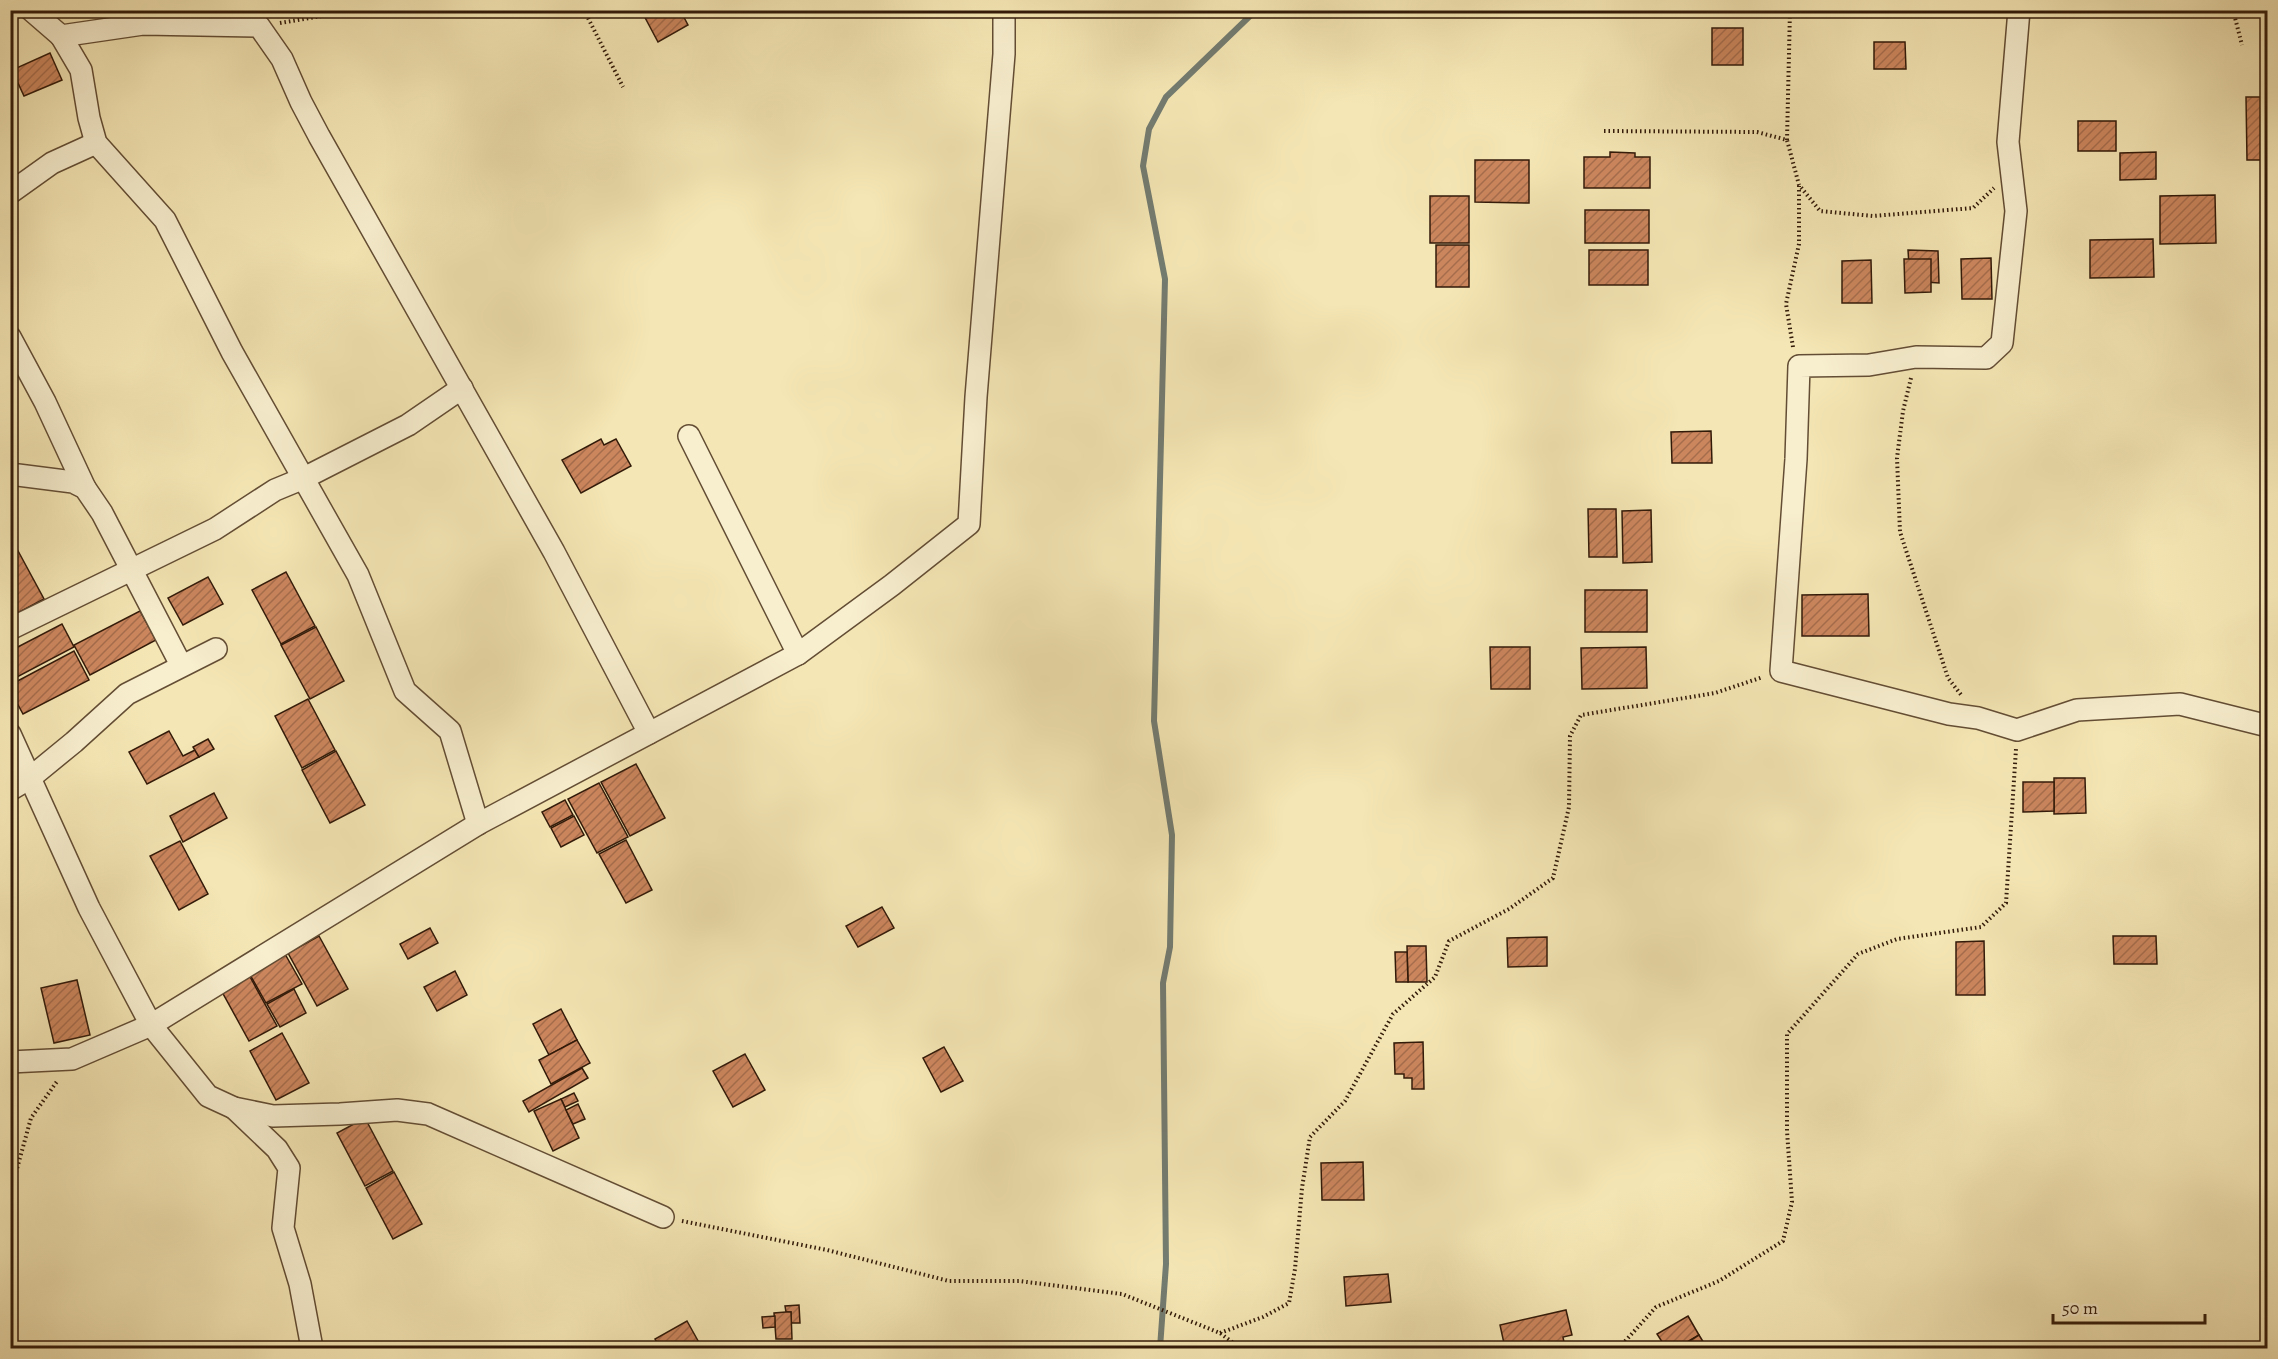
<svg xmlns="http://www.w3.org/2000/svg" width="2278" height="1359" viewBox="0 0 2278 1359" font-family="Alegreya,serif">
<defs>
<pattern id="building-hatch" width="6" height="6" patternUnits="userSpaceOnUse" patternTransform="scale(1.5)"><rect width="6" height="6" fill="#cc865e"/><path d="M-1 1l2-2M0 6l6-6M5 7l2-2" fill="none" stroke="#a66d4c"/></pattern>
</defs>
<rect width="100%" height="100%" fill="#f5e7b5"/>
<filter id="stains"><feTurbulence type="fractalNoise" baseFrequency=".00333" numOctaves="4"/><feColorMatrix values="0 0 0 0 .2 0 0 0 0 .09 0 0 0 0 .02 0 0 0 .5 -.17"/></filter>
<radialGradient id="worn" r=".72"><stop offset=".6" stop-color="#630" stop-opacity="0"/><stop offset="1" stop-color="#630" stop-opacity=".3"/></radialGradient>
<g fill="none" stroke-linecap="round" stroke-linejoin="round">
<path stroke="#737c71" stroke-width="6" d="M1160 1348 1166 1264 1163 983 1170 947 1172 835 1154 721 1165 279 1143 166 1149 129 1166 97 1251 15V10"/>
</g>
<g fill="url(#building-hatch)" stroke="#321a09" stroke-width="1.5">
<path d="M641 10H680L688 25 658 42Z"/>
<rect x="1712" y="28" width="31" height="37"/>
<path d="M1874 42H1905L1906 69H1874Z"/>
<path d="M50 53 62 80 24 96 12 70Z"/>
<path d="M2246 97H2268V160H2247Z"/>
<rect x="2078" y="121" width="38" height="30"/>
<path d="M1610 152 1635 153V157H1650V188H1584V157H1610Z"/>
<path d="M2156 152V179L2120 180V153Z"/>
<path d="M1475 160H1529V203L1475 202Z"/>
<path d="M2215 195 2216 243 2160 244V196Z"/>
<rect x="1430" y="196" width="39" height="47"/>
<rect x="1585" y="210" width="64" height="33"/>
<path d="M2153 239 2154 277 2090 278V240Z"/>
<rect x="1436" y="245" width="33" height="42"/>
<rect x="1589" y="250" width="59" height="35"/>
<path d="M1908 250 1938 251 1939 283 1910 281Z"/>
<path d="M1991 258 1992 299H1962L1961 259Z"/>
<path d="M1904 259H1931V292L1905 293Z"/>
<path d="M1871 260 1872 303H1842V261Z"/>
<path d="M1711 431 1712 463H1672L1671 432Z"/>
<path d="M601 439 604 445 616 439 631 466 581 493 562 460Z"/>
<path d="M1588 509H1616L1617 557H1589Z"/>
<path d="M1651 510 1652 562 1623 563 1622 511Z"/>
<path d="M10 536 44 599 12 616 10 612Z"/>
<path d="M286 572 315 626 281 644 252 590Z"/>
<path d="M208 577 223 604 183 625 168 598Z"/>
<rect x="1585" y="590" width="62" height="42"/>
<path d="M1868 594 1869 636H1802V595Z"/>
<path d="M140 611 156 640 90 675 74 645Z"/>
<path d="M62 624 74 647 17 677 10 664V651Z"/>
<path d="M316 627 344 681 310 699 281 645Z"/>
<path d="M1490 647H1530V689H1491Z"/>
<path d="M1646 647 1647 688 1582 689 1581 648Z"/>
<path d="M74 651 89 680 23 714 10 690V685Z"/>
<path d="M308 699 335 750 302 768 275 716Z"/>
<path d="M169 731 183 756 195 750 199 757 147 784 129 752Z"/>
<path d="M208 739 214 749 199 757 193 747Z"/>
<path d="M336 751 365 805 330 823 302 770Z"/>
<path d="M636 764 665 818 630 836 601 782Z"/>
<path d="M2054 778H2085L2086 813 2054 814Z"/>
<path d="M2023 782H2054V811L2023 812Z"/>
<path d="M599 783 628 837 597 853 568 799Z"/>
<path d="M214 793 227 818 183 842 170 816Z"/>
<path d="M565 800 573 815 550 827 542 812Z"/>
<path d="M574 816 584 835 561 847 551 828Z"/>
<path d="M626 840 652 890 626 903 599 854Z"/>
<path d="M180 841 208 894 179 910 150 856Z"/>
<path d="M882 907 894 928 858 947 846 926Z"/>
<path d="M430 928 438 943 408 959 400 944Z"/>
<path d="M319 936 348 989 317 1006 288 953Z"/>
<path d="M2113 936H2156L2157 964H2114Z"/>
<path d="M1547 937V966L1508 967 1507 938Z"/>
<path d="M1984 941 1985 995H1956V942Z"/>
<path d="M1407 946H1426L1427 982H1408Z"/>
<path d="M1395 952H1407L1408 982H1396Z"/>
<path d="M285 954 302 984 266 1003 249 973Z"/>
<path d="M455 971 467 995 437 1011 424 987Z"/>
<path d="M249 975 277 1026 249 1041 221 990Z"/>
<path d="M77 980 90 1035 54 1043 41 988Z"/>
<path d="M294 989 306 1013 280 1027 267 1004Z"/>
<path d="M561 1009 577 1040 549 1055 533 1024Z"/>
<path d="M282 1033 309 1083 276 1100 250 1051Z"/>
<path d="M577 1040 590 1063 551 1084 539 1060Z"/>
<path d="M1423 1042 1424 1089H1412V1078H1404V1074H1395L1394 1043Z"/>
<path d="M944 1047 963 1081 941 1092 923 1058Z"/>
<path d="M745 1054 765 1090 733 1107 713 1071Z"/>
<path d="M582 1068 588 1078 529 1112 523 1101Z"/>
<path d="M574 1093 578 1101 565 1107 561 1099Z"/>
<path d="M561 1099 579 1138 553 1151 534 1111Z"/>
<path d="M578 1104 585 1119 573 1124 566 1110Z"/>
<path d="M365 1118 393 1171 365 1186 337 1133Z"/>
<path d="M1363 1162 1364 1200H1322L1321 1163Z"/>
<path d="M394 1172 422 1224 393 1239 366 1188Z"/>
<path d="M1388 1274 1391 1302 1346 1306 1344 1277Z"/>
<path d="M799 1305 800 1323H791V1312H786L785 1306Z"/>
<path d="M1566 1310 1572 1335 1563 1337 1565 1348H1505L1500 1325Z"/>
<path d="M786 1312H791L792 1339H776L774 1313Z"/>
<path d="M775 1316V1327L763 1328 762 1317Z"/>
<path d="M1688 1316 1699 1335 1677 1348H1666L1657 1334Z"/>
<path d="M687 1321 702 1348H660L655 1339Z"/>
<path d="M1699 1335 1707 1348H1678Z"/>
</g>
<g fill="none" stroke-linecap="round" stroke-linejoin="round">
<g stroke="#634d34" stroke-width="24">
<g id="minor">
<path d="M31 10 61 36 143 24 259 26 282 59 301 102 319 136 554 552 649 733"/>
<path d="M2019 10 2008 142 2016 211 2002 343 1986 358 1916 357 1869 365 1799 366 1796 459 1781 671 1949 714 1978 718 2017 730 2077 710 2180 704 2268 726"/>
<path d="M61 36 81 70 89 118 96 143 165 220 232 352 358 575 405 691 450 731 478 824"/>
<path d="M10 193 52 163 96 143"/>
<path d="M10 337 45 402 85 488"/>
<path d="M689 436 798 654"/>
<path d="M10 474 73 482 85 488 102 513 181 665"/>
<path d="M10 629 215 529 275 490 304 478 408 425 462 388"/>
<path d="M10 734 89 908 151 1025 208 1096 234 1108 273 1116 340 1114 397 1110 428 1114 663 1217"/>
<path d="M10 790 30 778 74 742 127 694 216 649"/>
<path d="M10 1062 72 1059 151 1025 478 824 798 654 892 585 969 524 976 397 1004 54V10"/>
<path d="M234 1108 277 1149 289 1168 283 1228 300 1284 312 1348"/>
</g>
</g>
<g stroke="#321a09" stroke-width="4" stroke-dasharray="1.5 3" stroke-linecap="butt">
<path d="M584 10 623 87"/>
<path d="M2233 10 2242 45"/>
<path d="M280 23 322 16 333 10"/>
<path d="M1604 131 1757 132 1787 140 1799 185 1820 211 1873 216 1973 208 1994 188"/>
<path d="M1787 140 1790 10"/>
<path d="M1793 347 1786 304 1799 244V186"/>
<path d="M1911 378 1903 411 1897 458 1900 532 1948 678 1962 696"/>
<path d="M10 1194 31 1118 58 1080"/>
<path d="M682 1221 827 1250 949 1281H1019L1122 1294 1220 1333 1240 1348"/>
<path d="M1220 1333 1263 1317 1289 1303 1295 1269 1302 1188 1310 1137 1345 1101 1393 1014 1435 977 1449 941 1509 909 1553 878 1569 807 1570 736 1581 715 1715 693 1763 677"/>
<path d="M1619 1348 1656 1307 1719 1281 1783 1241 1792 1202 1787 1131V1034L1858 954 1897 939 1981 927 2006 903 2016 749"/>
</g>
<use href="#minor" stroke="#f8efcf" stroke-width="21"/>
</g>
<rect width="2278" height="1359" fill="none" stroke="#f5e7b5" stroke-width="36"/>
<rect x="12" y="12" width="2254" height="1335" fill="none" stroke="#321a09" stroke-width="3"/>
<rect x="18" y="18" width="2242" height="1323" fill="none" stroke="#321a09" stroke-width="1.5"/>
<path d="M2053 1314v9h152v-9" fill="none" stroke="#321a09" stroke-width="3"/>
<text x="2062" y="1314" font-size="18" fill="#321a09" stroke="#f8efcf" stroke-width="4.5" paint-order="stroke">50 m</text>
<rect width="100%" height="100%" filter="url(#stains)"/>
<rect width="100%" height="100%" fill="url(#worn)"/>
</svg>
